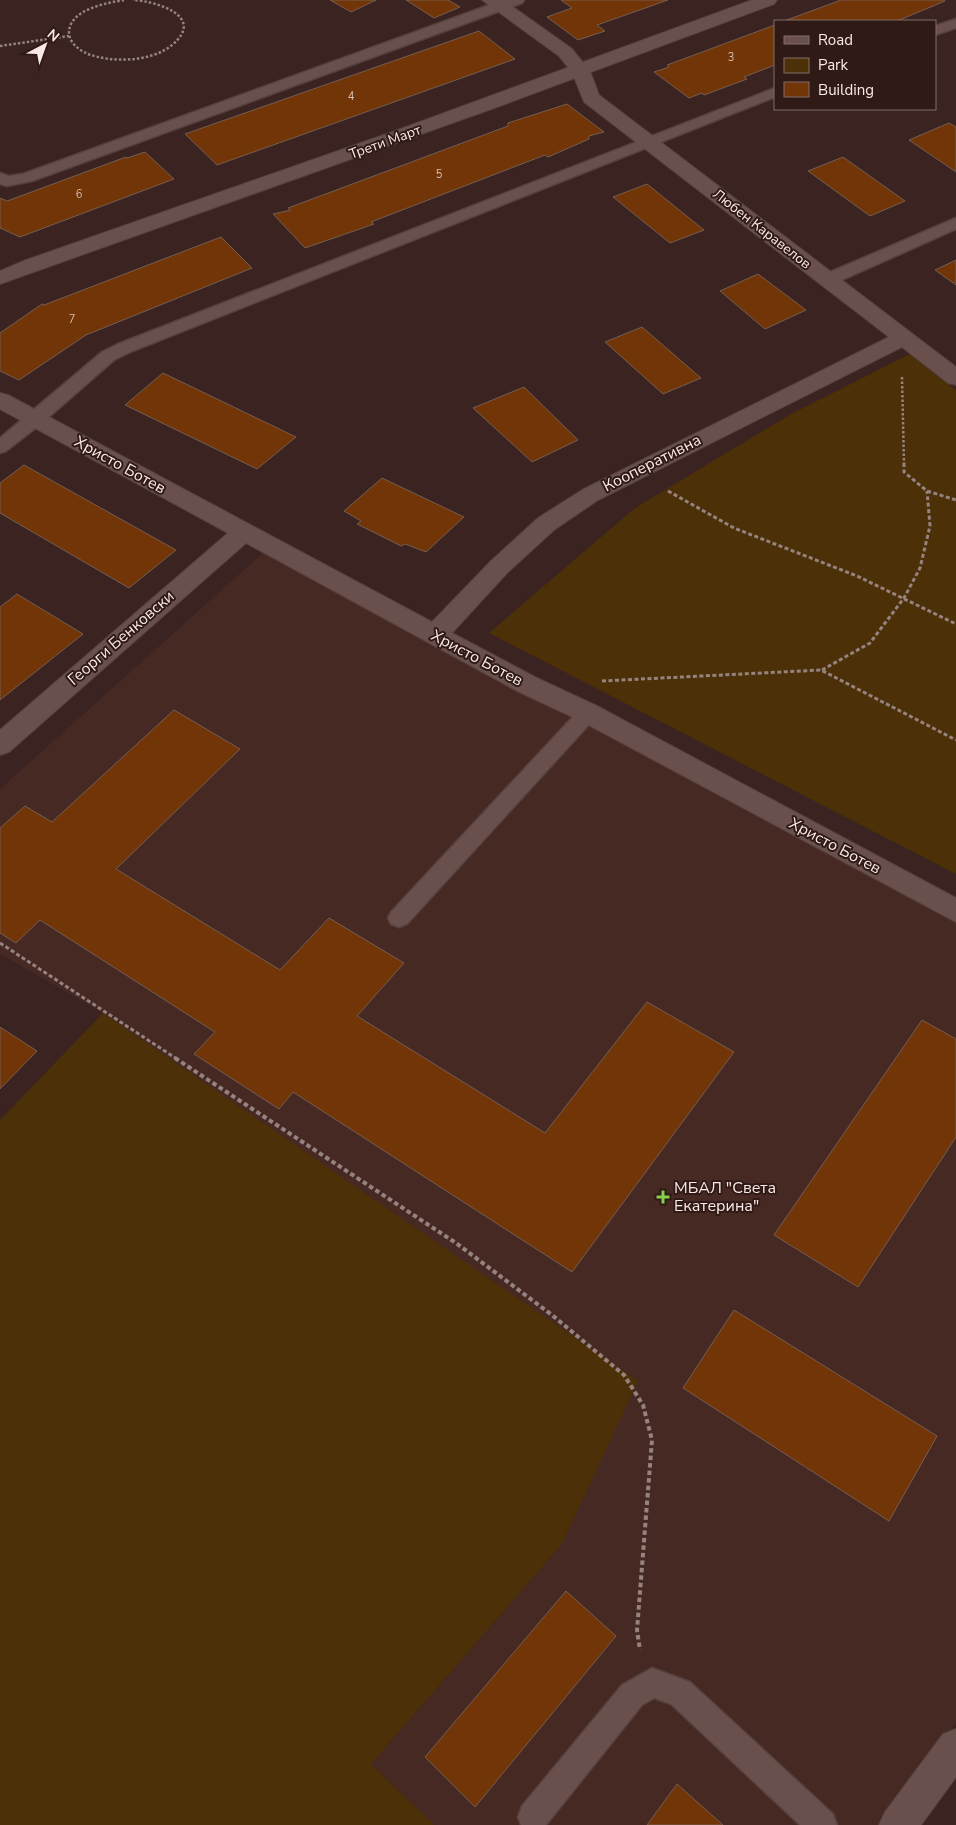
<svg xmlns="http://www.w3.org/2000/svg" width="956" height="1825" viewBox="0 0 956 1825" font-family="'Nunito Sans',sans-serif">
<rect width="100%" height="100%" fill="#3a2320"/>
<path fill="#472924" d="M263 553 956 922V1723L886 1825H434L371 1764 562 1544 103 1013 0 954V789Z"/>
<g fill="#4c3007">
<path d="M910 354 956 390V874L489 633 635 508 791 414Z"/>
<path d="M103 1013 638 1381 562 1544 371 1764 434 1825H0V1120Z"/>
</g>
<g fill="#723508" stroke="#755e51">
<path d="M330 0H376L351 12Z"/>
<path d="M406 0H448L460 7 434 18Z"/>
<path d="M561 0H668L597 25 605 31 578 40 547 17 572 8Z"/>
<path d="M841 0H944L945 1 897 21H784Z"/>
<path d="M775 25V65L744 77 747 79 704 95 702 93 689 98 654 72 669 67 667 65Z"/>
<path d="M479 31 515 59 217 165 185 134Z"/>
<path d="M567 104 604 132 589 136V139L548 157 545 155 371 222 374 224 305 248 273 214 291 210 288 208 508 126V123Z"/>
<path d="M949 123 956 127V172L909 140Z"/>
<path d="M145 152 174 179 20 237 0 228V198L7 201 126 157 127 158Z"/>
<path d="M843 157 905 201 870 216 808 171Z"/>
<path d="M647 184 704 230 670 243 613 197Z"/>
<path d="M221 237 252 268 86 335 19 380 0 371V333L42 304 44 305Z"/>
<path d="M956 260V285L935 270Z"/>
<path d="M758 274 806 310 765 329 720 291Z"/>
<path d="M642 327 701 378 663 394 605 342Z"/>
<path d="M163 373 296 437 257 469 125 405Z"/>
<path d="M524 387 578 440 532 462 473 408Z"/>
<path d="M24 465 176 550 129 588 0 513V483Z"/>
<path d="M382 478 464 517 426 552 405 544 401 546 357 524 361 521 344 511Z"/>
<path d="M17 594 83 634 0 700V607Z"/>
<path d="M174 710 240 749 116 869 280 970 329 918 404 963 357 1016 545 1133 647 1002 734 1052 572 1272 293 1092 279 1109 194 1054 215 1032 40 920 16 943 0 933V828L25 806 52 822Z"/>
<path d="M922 1020 956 1039V1137L858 1287 774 1235Z"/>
<path d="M0 1027 37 1051 0 1089Z"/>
<path d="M734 1310 937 1436 889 1521 683 1388Z"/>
<path d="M566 1591 616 1636 475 1807 425 1757Z"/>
<path d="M677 1784 723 1825H647Z"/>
</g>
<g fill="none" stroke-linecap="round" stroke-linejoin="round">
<g stroke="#54413e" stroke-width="3">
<g id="lane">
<path d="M503 0H524L522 3 32 181 7 186 0 184V173L9 176 23 174Z"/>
<path d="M956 19V28L935 35V26Z"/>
<path d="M775 88V97L130 352 114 360 42 423 6 451 0 453V438L102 352 118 344Z"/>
<path d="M956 218V229L833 284H821L819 280 821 276Z"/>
<path d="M588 705 595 708 598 713 595 718 407 924 399 927 391 924 388 918 391 912 581 708Z"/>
<path d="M652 1668 690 1682 833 1814 837 1825H800L671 1704 654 1698 642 1705 546 1825H521L518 1817 522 1806 622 1685Z"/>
</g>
</g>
<g stroke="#54413e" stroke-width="2">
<g id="street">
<path d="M482 0H503L571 48 590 71 599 95 956 367V385L948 383 902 347 598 500 554 530 507 573 452 633 537 678 597 706 956 898V922L579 720 519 692 246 543 9 752 0 755V730L228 533 0 409V393L8 395 432 622 491 561 538 518 582 490 889 337 584 102 572 72 559 56Z"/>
<path d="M956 1729V1777L921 1825H879L885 1812 943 1734Z"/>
</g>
</g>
<g stroke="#54413e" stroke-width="2">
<path id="secondary" d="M752 0H777L774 4 500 106 0 284V271L26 260 395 131Z"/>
</g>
<g stroke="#968380" stroke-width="2.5" stroke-dasharray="2.5 2" stroke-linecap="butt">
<path d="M124 0C107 3 70 9 69 32 69 43 79 50 88 54 112 63 152 62 172 45 207 16 155 1 133 0"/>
<path d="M0 46 69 36"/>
<path d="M902 377 904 464"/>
</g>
<g stroke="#968380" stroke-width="3" stroke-dasharray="4 2.5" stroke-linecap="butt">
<path d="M904 463V472L927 491 956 500"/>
<path d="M668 491 734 528 857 576 956 624"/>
<path d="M822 670 870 643 904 598 920 568 930 526 927 491"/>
<path d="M602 681 821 670 956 740"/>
<path d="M0 943 177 1059"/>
</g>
<path stroke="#968380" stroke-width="4" stroke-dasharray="4.5 3" stroke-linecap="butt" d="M175 1058 456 1243 552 1315 624 1375 643 1405 652 1440 637 1630 640 1650"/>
<use href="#lane" fill="#6a504c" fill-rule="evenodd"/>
<use href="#street" fill="#6a504c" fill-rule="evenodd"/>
<use href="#secondary" fill="#6a504c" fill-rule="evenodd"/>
</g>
<path fill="#85cf4c" stroke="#301a16" stroke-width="2" d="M660.5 1189.5h5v5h5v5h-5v5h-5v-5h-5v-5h5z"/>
<g text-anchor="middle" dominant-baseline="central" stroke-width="4" stroke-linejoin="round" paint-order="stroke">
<g font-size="11" fill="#d7bcae">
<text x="731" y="57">3</text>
<text x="351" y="96">4</text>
<text x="439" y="174">5</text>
<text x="79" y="194">6</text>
<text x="72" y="319">7</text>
</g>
<g font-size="14" fill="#f9e9e6" stroke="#301a16">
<text transform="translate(385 142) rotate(-20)">Трети Март</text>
<text transform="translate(762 229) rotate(38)">Любен Каравелов</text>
</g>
<g font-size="16" fill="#f9e9e6" stroke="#301a16">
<text transform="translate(652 463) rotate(-27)">Кооперативна</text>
<text transform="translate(120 465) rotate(29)">Христо Ботев</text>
<text transform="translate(121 638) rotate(-41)">Георги Бенковски</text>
<text transform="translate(477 658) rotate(28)">Христо Ботев</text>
<text transform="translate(835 846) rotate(28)">Христо Ботев</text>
</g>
<g font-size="16" fill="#f9e9e6" stroke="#301a16" text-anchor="start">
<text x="674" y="1188">МБАЛ "Света<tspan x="674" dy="18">Екатерина"</tspan></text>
</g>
</g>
<rect x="774" y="20" width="162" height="90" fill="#301a16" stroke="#806d69"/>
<rect x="784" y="36" width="25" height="8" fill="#6a504c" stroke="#806d69"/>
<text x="818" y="45" font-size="15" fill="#f9e9e6">Road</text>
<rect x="784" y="58" width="25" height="15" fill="#4c3007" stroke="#806d69"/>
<text x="818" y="70" font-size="15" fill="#f9e9e6">Park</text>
<rect x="784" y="82" width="25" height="15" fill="#723508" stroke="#806d69"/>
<text x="818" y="95" font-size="15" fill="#f9e9e6">Building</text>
<g transform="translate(45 45) rotate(41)" stroke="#301a16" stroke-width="4" paint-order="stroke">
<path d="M0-4L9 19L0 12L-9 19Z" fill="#f9e9e6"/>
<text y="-8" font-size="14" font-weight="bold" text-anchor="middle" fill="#f9e9e6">N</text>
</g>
</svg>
